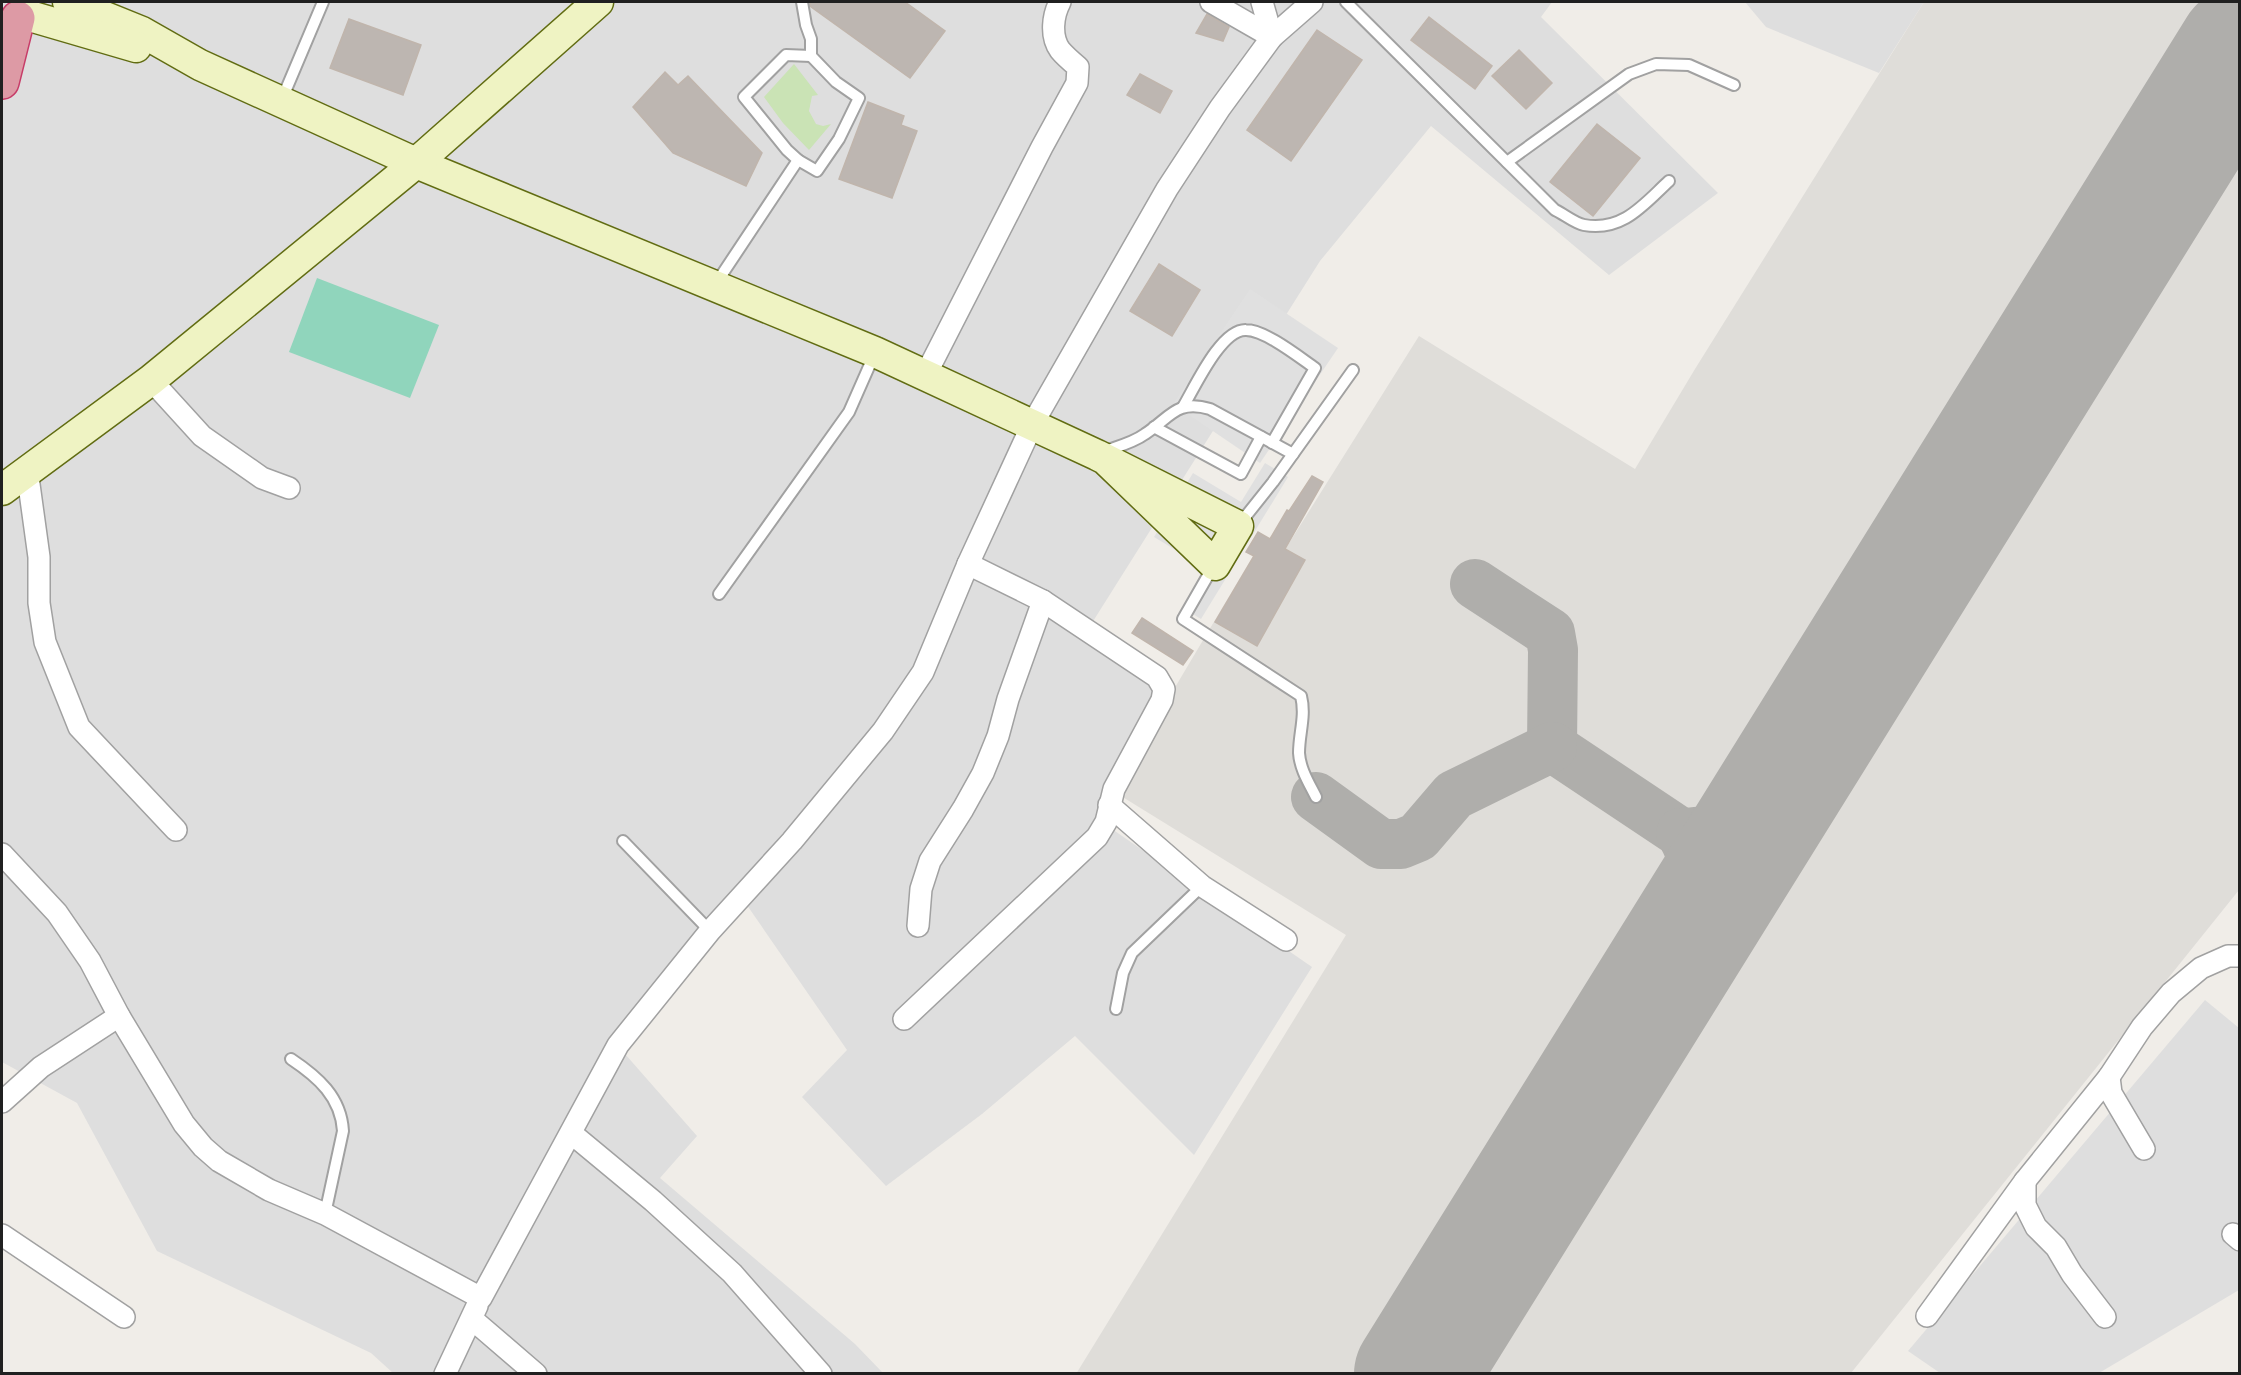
<svg xmlns="http://www.w3.org/2000/svg" width="2241" height="1375" viewBox="0 0 2241 1375" font-family="Arial,sans-serif">
<rect width="100%" height="100%" fill="#f0ede8"/>
<g fill="#dedede">
<path d="M2 2H1552L1541 17 1718 193 1609 275 1431 126 1320 261 1085 634 1168 685 1096 818 1312 967 1194 1155 1075 1036 982 1114 886 1186 802 1097 847 1050 742 898 618 1046 697 1136 660 1178 855 1344 883 1373H393L371 1353 157 1251 77 1103 2 1062Z"/>
<path d="M1745 2H1924L1879 73 1766 27Z"/>
<path d="M2205 1000 2239 1028V1290L2099 1373H1940L1908 1351Z"/>
</g>
<path fill="#dfddd9" d="M1924 2H2239V890L1851 1373 1076 1374 1346 935 1121 796 1123 775 1253 556 1246 552 1258 532 1286 548 1419 336 1635 469 1695 369Z"/>
<path fill="#cae3b5" d="M794 64 818 95 812 96 809 111 816 124 823 126 831 124 809 150 783 123 764 97Z"/>
<path fill="#90d5bc" d="M317 278 439 325 410 398 289 352Z"/>
<g fill="#e0e0e0">
<path d="M1250 289 1338 348 1260 463 1173 404Z"/>
<path d="M1265 463 1288 477 1201 619 1183 608 1207 569 1154 537 1193 473 1241 502Z"/>
</g>
<g fill="none" stroke-linecap="round" stroke-linejoin="round">
<g stroke="#afaeab" stroke-width="50">
<path d="M1475 584 1550 633 1553 650 1552 747"/>
<path d="M1552 747 1681 833C1697 861 1699 882 1701 914"/>
<path d="M1316 797 1381 844H1401L1418 837 1454 795 1552 747"/>
<path d="M1681 833C1728 831 1743 823 1777 791"/>
</g>
<path stroke="#afaeab" stroke-width="124" d="M1416 1374 2240 49"/>
</g>
<g fill="#bdb6b1" stroke="#c0b5ac" stroke-width="1.5">
<path d="M810 2H905L945 31 910 78 810 6Z"/>
<path d="M1207 14 1229 27 1223 41 1196 33Z"/>
<path d="M1429 17 1492 66 1475 89 1411 40Z"/>
<path d="M349 19 421 45 403 95 330 68Z"/>
<path d="M1317 30 1362 60 1291 161 1247 130Z"/>
<path d="M1519 50 1552 83 1526 109 1492 76Z"/>
<path d="M665 72 678 85 688 76 762 153 746 186 673 153 633 107Z"/>
<path d="M1140 74 1172 91 1160 113 1127 95Z"/>
<path d="M868 102 904 116 901 125 917 131 892 198 839 179Z"/>
<path d="M1597 124 1640 158 1593 216 1550 182Z"/>
<path d="M1159 264 1200 290 1172 336 1130 311Z"/>
<path d="M1312 476 1323 482 1285 549 1305 560 1257 646 1215 622 1254 556 1246 552 1258 532 1270 539 1287 510 1289 511Z"/>
<path d="M1142 618 1193 651 1183 665 1132 633Z"/>
</g>
<g fill="none" stroke-linecap="round" stroke-linejoin="round">
<g stroke="#a1a1a1" stroke-width="14">
<g id="lane">
<path d="M1346 2 1555 210C1564 214 1574 223 1584 225 1623 232 1644 204 1669 181"/>
<path d="M282 99 323 2"/>
<path d="M798 160 787 150 744 97 786 55 811 56"/>
<path d="M1507 162 1629 74 1656 64 1689 65 1734 85"/>
<path d="M715 285 798 160 817 171 839 139 859 98 836 82 811 56V39L806 25 802 2"/>
<path d="M1183 407C1195 387 1221 329 1246 330 1265 330 1299 357 1315 368L1272 443"/>
<path d="M1154 427 1241 474 1261 437"/>
<path d="M1102 452C1116 447 1133 443 1145 434 1170 418 1176 399 1210 409L1293 454"/>
<path d="M1238 526 1273 482 1353 370"/>
<path d="M1214 565 1183 619 1301 696C1306 716 1299 733 1299 753 1300 769 1309 783 1316 797"/>
<path d="M719 594 849 412 875 353"/>
<path d="M623 841 710 931"/>
<path d="M1116 1009 1123 973 1132 953 1202 886"/>
<path d="M291 1059C318 1077 341 1097 343 1131L325 1214"/>
</g>
</g>
<g stroke="#a1a1a1" stroke-width="24">
<g id="street">
<path d="M1211 2 1272 37"/>
<path d="M1262 2 1272 37"/>
<path d="M926 374 1042 147 1077 83 1078 67C1072 62 1065 56 1060 50 1050 36 1053 15 1060 2"/>
<path d="M151 380 202 436 262 478 289 488"/>
<path d="M27 470 39 557V603L45 642 79 727 176 830"/>
<path d="M1109 805 1202 886 1286 940"/>
<path d="M2 854 57 913 90 961 119 1016 184 1124 203 1147 219 1161 269 1190 325 1214 481 1298 618 1045 710 931 792 841 883 731 923 672 968 564 1033 423 1167 189 1220 108 1272 37 1312 2"/>
<path d="M918 926 921 889 930 861 963 809 983 773 998 736 1008 699 1043 601"/>
<path d="M904 1019 1097 837 1106 822 1114 789 1162 700 1164 689 1157 677 1043 601 968 564"/>
<path d="M2109 1077 2111 1093 2144 1149"/>
<path d="M2 1102 41 1067 119 1016"/>
<path d="M571 1133 653 1201 732 1273 821 1374"/>
<path d="M2025 1181V1205L2036 1227 2056 1247 2072 1274 2105 1317"/>
<path d="M2233 1234 2240 1240"/>
<path d="M2 1235 124 1317"/>
<path d="M1927 1316 2025 1181 2109 1077 2142 1027 2171 993 2201 968 2228 956H2240"/>
<path d="M472 1319 536 1374"/>
<path d="M445 1374 477 1306"/>
</g>
</g>
<g stroke="#616c12" stroke-width="33">
<g id="secondary">
<path d="M68 2 142 32 200 65 416 163 875 352 1097 455 1105 459 1238 526 1215 565 1105 459"/>
<path d="M23 14 136 47"/>
<path d="M2 490 151 380 416 163 598 2"/>
</g>
</g>
<g stroke="#c73c68" stroke-width="36">
<path id="highway" d="M2 82 18 18"/>
</g>
<use href="#lane" stroke="#fff" stroke-width="10"/>
<use href="#street" stroke="#fff" stroke-width="21"/>
<use href="#secondary" stroke="#eff3c3" stroke-width="30"/>
<use href="#highway" stroke="#dd9aa5" stroke-width="33"/>
</g>
<rect width="2241" height="1375" fill="none" stroke="#202020" stroke-width="6"/>
</svg>
